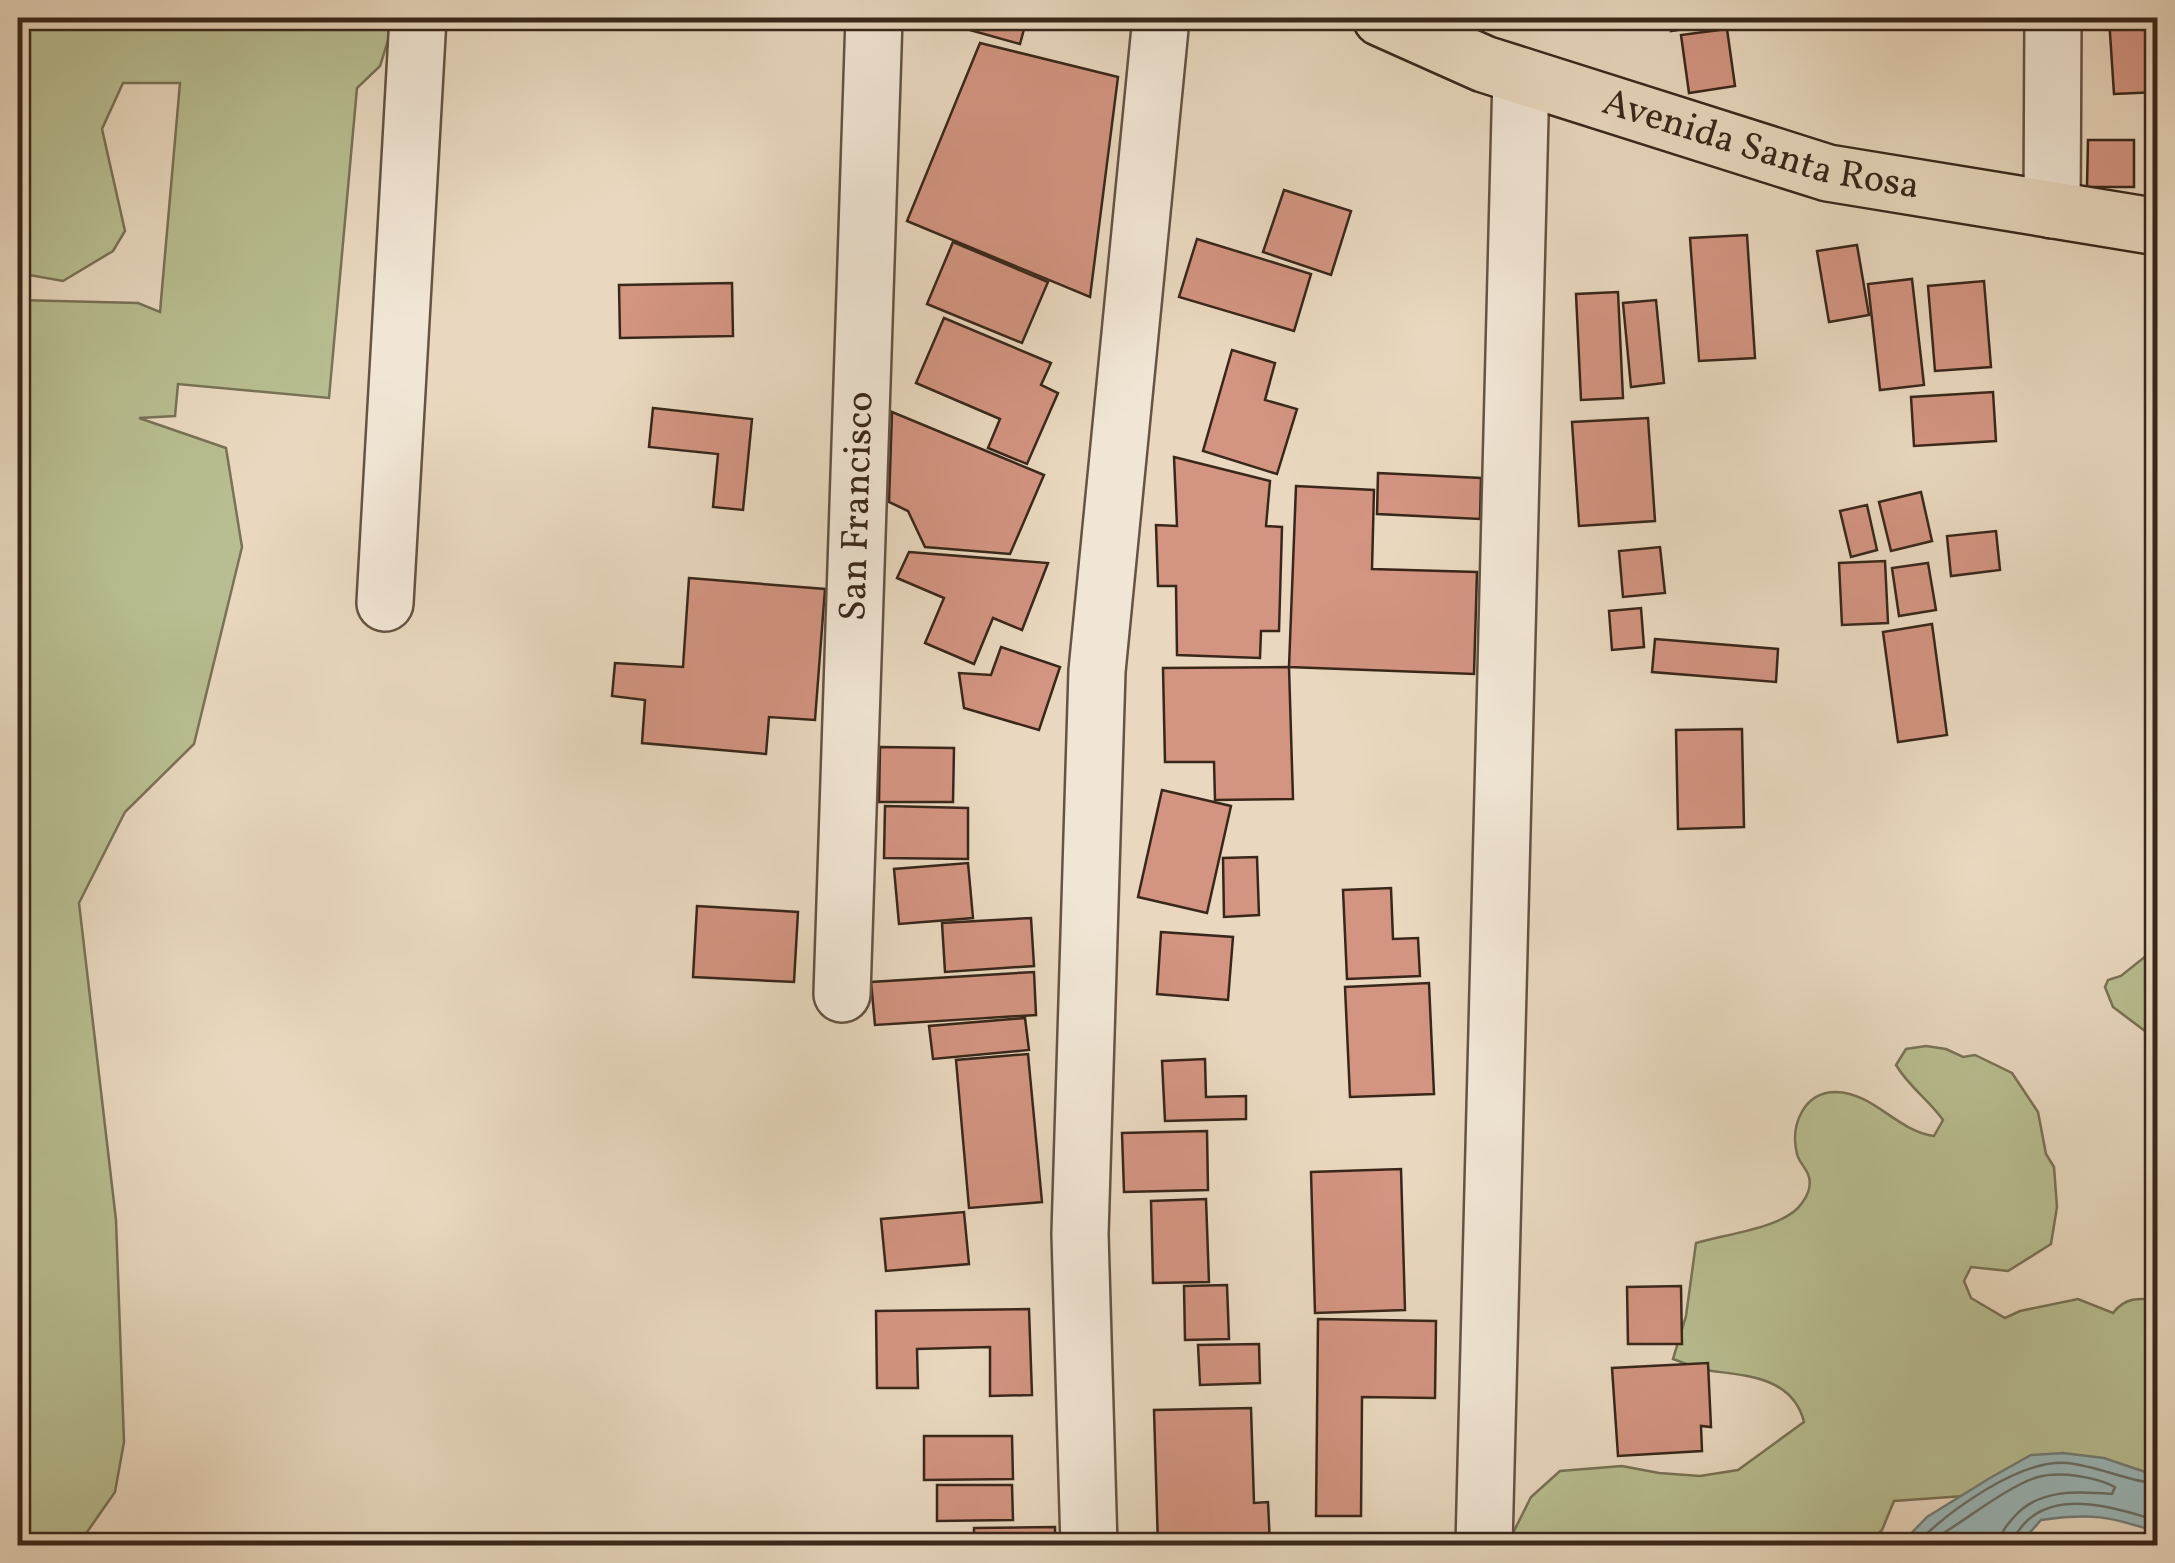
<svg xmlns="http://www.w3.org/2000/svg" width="2175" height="1563" viewBox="0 0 2175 1563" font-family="Vollkorn,serif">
<rect width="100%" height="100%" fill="#e9d8bf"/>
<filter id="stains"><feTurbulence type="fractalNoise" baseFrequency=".002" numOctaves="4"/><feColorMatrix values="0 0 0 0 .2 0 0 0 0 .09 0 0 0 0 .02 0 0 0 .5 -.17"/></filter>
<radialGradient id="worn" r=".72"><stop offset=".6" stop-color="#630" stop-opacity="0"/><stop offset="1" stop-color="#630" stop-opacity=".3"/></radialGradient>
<g fill="#b8be91" stroke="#787256" stroke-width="2.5">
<path d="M18 18H395L380 66 357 88 329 398 178 384 175 416 139 418 226 448 242 547 194 744 125 812 79 903 116 1220 124 1442 115 1492 78 1545H18V300L138 303 160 312 180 83H123L102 129 125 231 113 251 63 281 18 273Z"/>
<path d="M2157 947V1040L2113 1007 2105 987 2108 980 2121 976Z"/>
<path d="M1926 1046 1946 1049 1963 1057 1975 1055 2012 1073 2038 1112 2046 1154 2054 1167 2057 1207 2051 1244 2008 1271 1971 1267 1964 1281 1971 1298 2005 1318 2020 1311 2078 1299 2113 1313C2125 1297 2139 1298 2157 1300V1515L1978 1495 1894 1501 1882 1530 1866 1545 1512 1546 1513 1533 1531 1497 1560 1471 1622 1466 1659 1473 1700 1476 1738 1470 1804 1422C1793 1378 1749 1376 1712 1371 1698 1369 1685 1363 1673 1359L1686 1316 1696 1243C1725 1234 1786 1228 1802 1203 1808 1195 1812 1184 1808 1174 1805 1167 1799 1162 1797 1154 1790 1126 1803 1092 1836 1092 1874 1093 1897 1131 1934 1136L1943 1120C1929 1100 1909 1087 1896 1065L1906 1049Z"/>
</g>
<path fill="#9ab8ba" stroke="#737e7a" stroke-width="2.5" d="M2063 1453 2104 1458 2157 1476V1532C2109 1516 2091 1513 2041 1520L2019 1545H1900L1927 1517 1990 1478 2031 1455Z"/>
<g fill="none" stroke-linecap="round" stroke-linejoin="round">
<g stroke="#6a706a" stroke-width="2.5">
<path d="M1914 1546C1947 1512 2019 1459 2067 1463 2098 1466 2127 1481 2158 1484"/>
<path d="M1931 1546 1942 1534C1967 1519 2010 1485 2038 1477 2060 1471 2096 1477 2115 1487L2112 1494C2077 1491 2038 1489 2014 1517 2005 1527 2000 1533 2000 1546"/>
<path d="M2012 1546C2013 1536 2017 1533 2023 1525 2055 1488 2118 1508 2158 1521"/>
</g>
</g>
<g fill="#d39481" stroke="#39271a" stroke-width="2.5">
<path d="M927 18H1027L1020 44Z"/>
<path d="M1669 18H1736L1737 21 1671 31Z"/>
<path d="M2109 18H2158V92L2114 94Z"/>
<path d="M1727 29 1735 86 1689 93 1681 35Z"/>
<path d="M980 43 1118 77 1090 297 907 221Z"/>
<path d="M2088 140H2134V187H2087Z"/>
<path d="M1284 190 1351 211 1331 275 1263 252Z"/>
<path d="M1747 235 1755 358 1699 361 1690 238Z"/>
<path d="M1197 239 1311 274 1294 331 1179 297Z"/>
<path d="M953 242 1048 282 1022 343 927 304Z"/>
<path d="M1857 245 1869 315 1829 322 1817 251Z"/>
<path d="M1912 279 1924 385 1880 390 1868 284Z"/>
<path d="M1984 281 1991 367 1935 371 1928 286Z"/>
<path d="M732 283 733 336 620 338 619 285Z"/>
<path d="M1618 292 1623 398 1581 400 1576 294Z"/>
<path d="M1656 300 1664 383 1631 387 1623 303Z"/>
<path d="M944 318 1051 363 1041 385 1058 393 1027 464 988 448 1000 419 916 383Z"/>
<path d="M1232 350 1275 363 1265 400 1297 409 1277 474 1203 451Z"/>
<path d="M1993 392 1996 441 1914 446 1911 397Z"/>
<path d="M653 408 752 419 743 510 713 507 718 454 649 447Z"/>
<path d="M892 412 1044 475 1010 554 925 547 908 511 889 502Z"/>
<path d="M1648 418 1655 521 1579 526 1572 422Z"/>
<path d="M1174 457 1270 481 1266 526 1282 527 1279 631H1261L1260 658 1177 655 1176 586H1158L1156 525 1177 526Z"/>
<path d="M1378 473 1481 478 1480 519 1377 514Z"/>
<path d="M1296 486 1374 490 1372 569 1477 572 1474 674 1289 667Z"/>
<path d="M1921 492 1932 541 1891 551 1879 502Z"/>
<path d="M1867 505 1877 550 1851 557 1840 511Z"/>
<path d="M1996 531 2000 570 1951 576 1947 536Z"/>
<path d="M1660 547 1665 593 1623 597 1619 551Z"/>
<path d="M909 552 1048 563 1022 630 993 618 974 664 925 643 944 598 897 578Z"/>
<path d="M1885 561 1888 623 1842 625 1839 563Z"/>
<path d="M1928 563 1936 610 1899 616 1892 568Z"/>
<path d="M689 578 825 589 815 720 769 717 766 754 642 743 645 700 612 696 615 663 683 667Z"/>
<path d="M1641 608 1644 647 1612 650 1609 611Z"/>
<path d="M1932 624 1947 735 1898 742 1883 632Z"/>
<path d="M1655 639 1778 649 1776 682 1652 672Z"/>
<path d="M1001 647 1060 667 1039 730 964 708 959 673 991 675Z"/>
<path d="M1289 667 1293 799 1215 800 1214 762H1165L1163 668Z"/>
<path d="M1742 729 1744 827 1678 829 1676 730Z"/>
<path d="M880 747 954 748 953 802H879Z"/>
<path d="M1162 790 1231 806 1207 913 1138 897Z"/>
<path d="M885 806 968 808V859L884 858Z"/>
<path d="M1257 857 1259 915 1224 917 1223 858Z"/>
<path d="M968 863 973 918 899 924 894 869Z"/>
<path d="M1391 888 1393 939 1418 938 1420 976 1347 979 1343 890Z"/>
<path d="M697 906 798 912 794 982 693 977Z"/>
<path d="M1031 918 1034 966 945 972 942 923Z"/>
<path d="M1161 932 1233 937 1228 1000 1157 994Z"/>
<path d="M1034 972 1036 1015 875 1025 871 982Z"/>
<path d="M1429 983 1434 1094 1350 1097 1345 987Z"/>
<path d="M1025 1018 1029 1050 933 1059 929 1026Z"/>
<path d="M1028 1054 1042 1202 969 1208 956 1060Z"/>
<path d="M1205 1059 1206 1097 1246 1096V1119L1165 1121 1162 1061Z"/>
<path d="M1207 1131 1208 1190 1124 1192 1122 1133Z"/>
<path d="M1401 1169 1405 1310 1315 1313 1311 1172Z"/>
<path d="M1206 1199 1209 1282 1153 1283 1151 1201Z"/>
<path d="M964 1212 969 1264 886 1271 881 1219Z"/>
<path d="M1227 1285 1229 1339 1185 1340 1184 1286Z"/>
<path d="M1681 1286 1682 1344H1628L1627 1287Z"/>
<path d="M1029 1309 1032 1395 990 1396V1347L917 1349 918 1388H877L876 1311Z"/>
<path d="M1318 1319 1436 1321 1435 1398 1362 1397 1361 1516H1316Z"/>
<path d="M1259 1344 1260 1383 1200 1385 1198 1345Z"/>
<path d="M1708 1363 1711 1427 1701 1426 1702 1451 1618 1456 1612 1368Z"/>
<path d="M1251 1408 1254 1503 1268 1502 1270 1546H1158L1154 1410Z"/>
<path d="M924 1436H1012L1013 1479 924 1480Z"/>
<path d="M937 1485H1012L1013 1520 937 1521Z"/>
<path d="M1055 1527V1546H974V1528Z"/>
</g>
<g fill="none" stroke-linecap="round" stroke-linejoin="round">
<g stroke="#655343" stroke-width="60">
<g id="minor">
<path d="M2052 210 2053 18"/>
<path d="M385 603 418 18"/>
<path id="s1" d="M842 994 874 18"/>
<path d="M1089 1546 1080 1234 1097 671 1161 18"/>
<path d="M1484 1546 1521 76"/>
</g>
</g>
<g stroke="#39271a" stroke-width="60">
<g id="major">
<path id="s2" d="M1381 18 1484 64 1828 173 2158 227"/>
</g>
</g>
<use href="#minor" stroke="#f1e6d5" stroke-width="55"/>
<use href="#major" stroke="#e9d8bf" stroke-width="55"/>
</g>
<g text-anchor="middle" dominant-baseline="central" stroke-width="8" stroke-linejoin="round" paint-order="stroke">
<g font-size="38" fill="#39271a" stroke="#f1e6d5">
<text stroke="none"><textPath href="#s2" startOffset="402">Avenida Santa Rosa</textPath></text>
<text stroke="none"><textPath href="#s1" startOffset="488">San Francisco</textPath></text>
</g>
</g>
<rect width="2175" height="1563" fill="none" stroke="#e9d8bf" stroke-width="60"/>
<rect x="20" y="20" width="2135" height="1523" fill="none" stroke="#39271a" stroke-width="5"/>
<rect x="30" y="30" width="2115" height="1503" fill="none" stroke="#39271a" stroke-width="2.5"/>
<rect width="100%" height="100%" filter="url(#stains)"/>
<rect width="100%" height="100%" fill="url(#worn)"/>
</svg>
